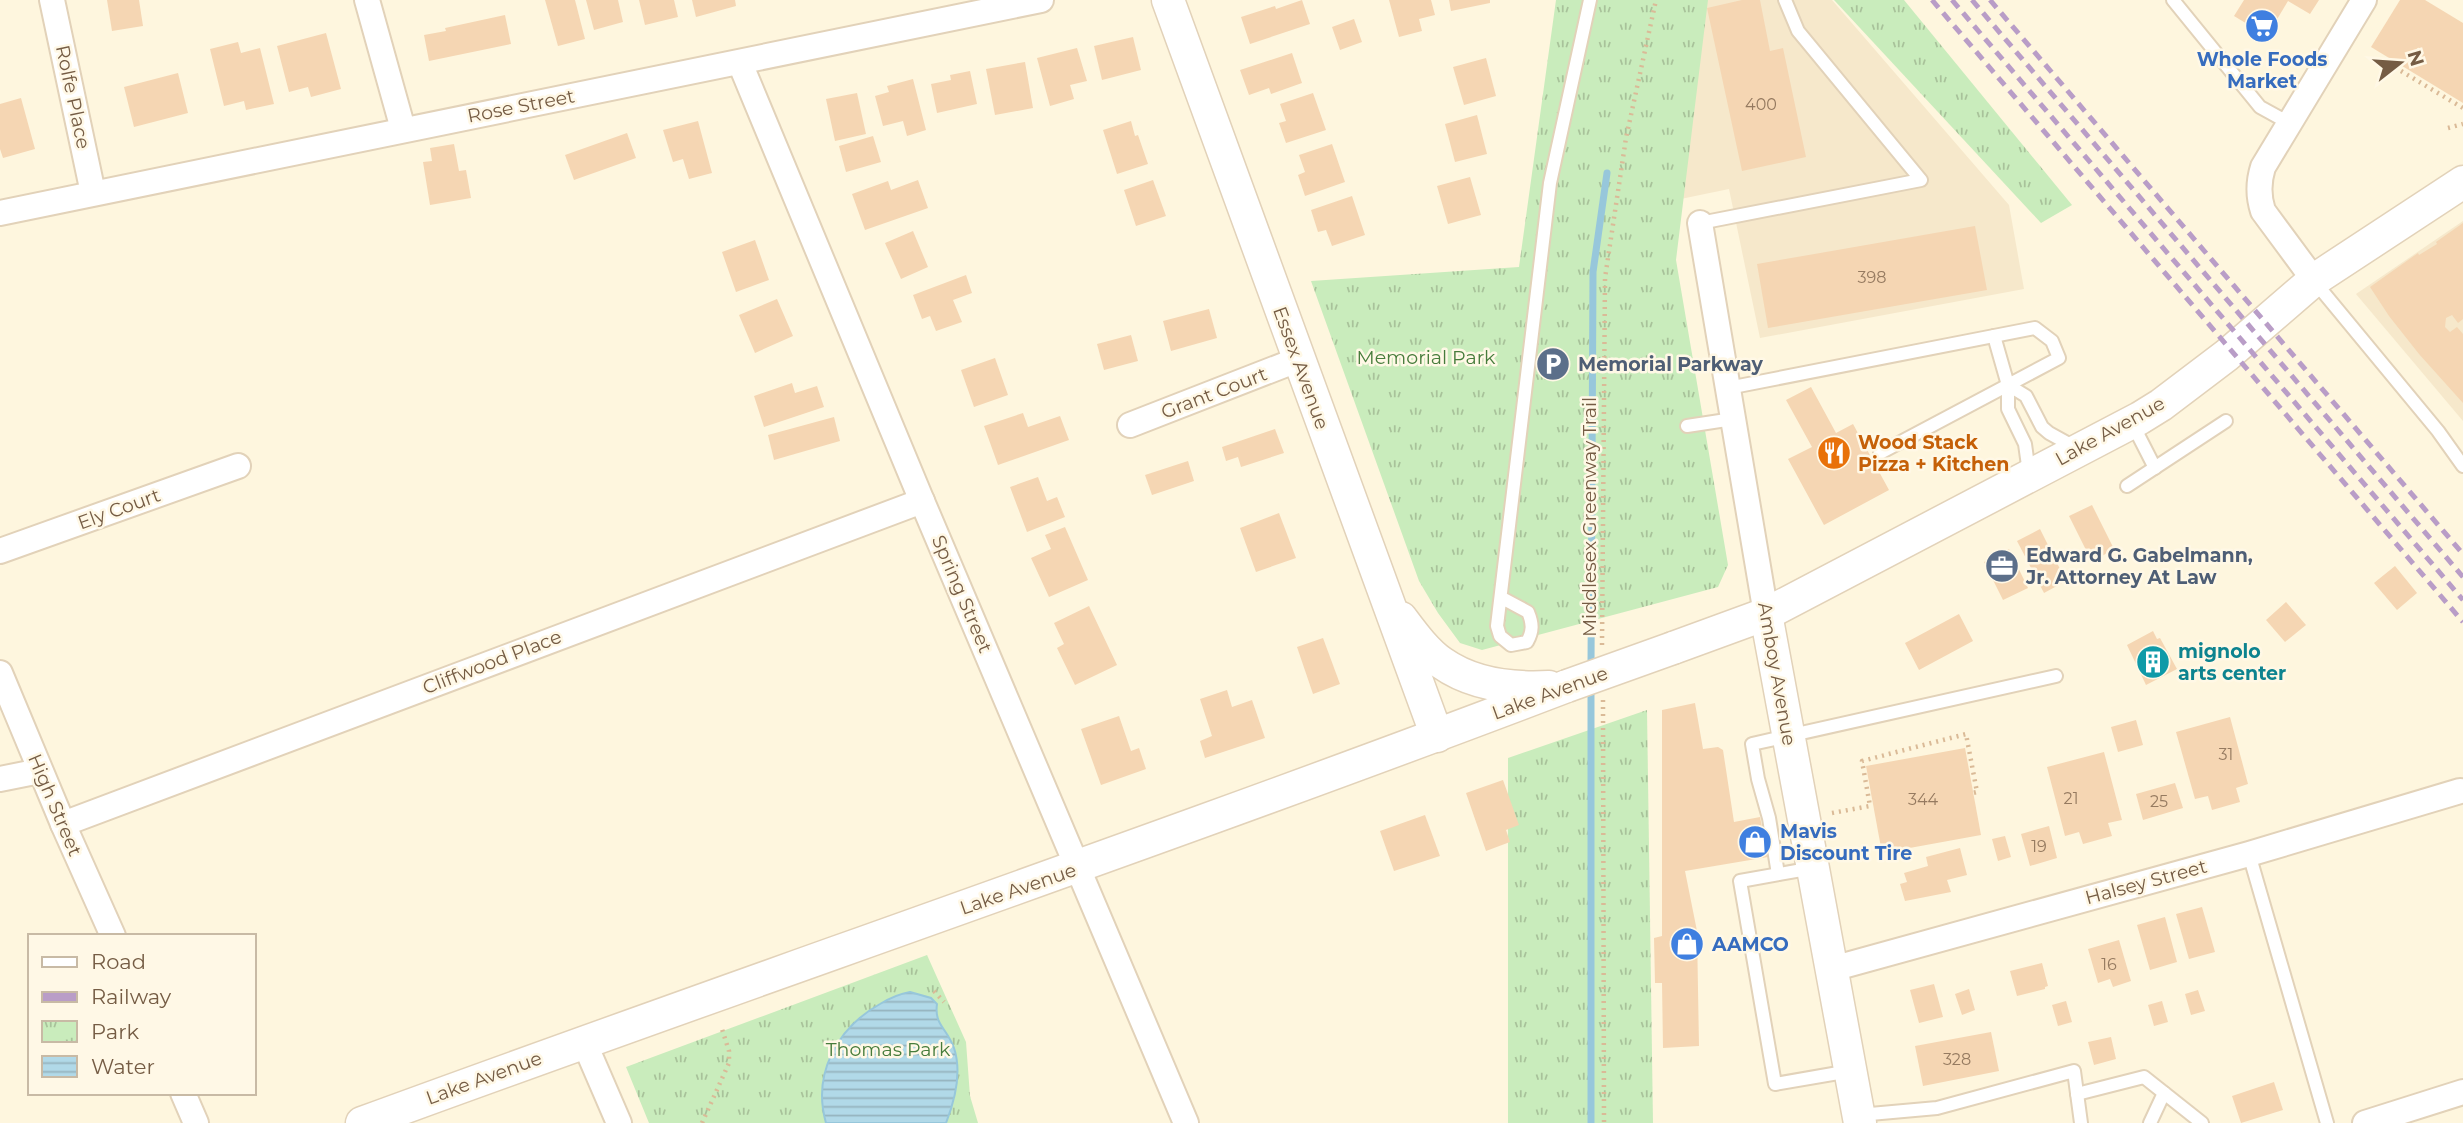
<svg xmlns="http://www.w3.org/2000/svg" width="2463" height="1123" viewBox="0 0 2463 1123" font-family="Montserrat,sans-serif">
<defs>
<pattern id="park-tufts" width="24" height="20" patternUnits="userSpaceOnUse" patternTransform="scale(1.75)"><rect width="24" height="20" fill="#c9ecbc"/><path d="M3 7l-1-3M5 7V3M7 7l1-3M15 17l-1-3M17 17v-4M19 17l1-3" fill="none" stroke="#a8c29a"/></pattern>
<pattern id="water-rules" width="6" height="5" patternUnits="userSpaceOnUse" patternTransform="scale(1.75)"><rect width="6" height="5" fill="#b1d9e8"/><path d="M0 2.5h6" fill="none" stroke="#95b3be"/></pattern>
</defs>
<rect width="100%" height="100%" fill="#fef6de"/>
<g fill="#f6e8cb">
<path d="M1699 0H1832L2009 205 2024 289 1760 338 1729 189 1671 201Z"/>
<path d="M2463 221V421L2356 294Z"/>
</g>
<g fill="url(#park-tufts)">
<path d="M1556 0H1708L1676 260 1728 565 1718 587 1482 650 1460 643 1438 613 1419 581 1311 281 1519 267Z"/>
<path d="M1834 0H1904L2072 205 2041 223Z"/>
<path d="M1647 710 1653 1123H1508V758Z"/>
<path d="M927 955 966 1042 970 1096 978 1123H649L626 1067Z"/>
</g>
<path fill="url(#water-rules)" stroke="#97c7db" stroke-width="2" d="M910 992 931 998 937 1004C934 1025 947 1028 954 1048 962 1072 955 1100 946 1123H826C812 1074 837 1028 880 1004 890 998 898 994 910 992Z"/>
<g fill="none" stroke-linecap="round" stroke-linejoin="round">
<g stroke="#97c7db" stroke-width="7">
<path d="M1591 667 1593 272 1607 173"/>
<path d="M1591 686V1123"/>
</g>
</g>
<g fill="#f5d6b3">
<path d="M107 0H139L143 26 112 31Z"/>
<path d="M545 0H575L585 39 558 46Z"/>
<path d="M586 0H618L623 22 594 30Z"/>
<path d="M639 0H674L678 17 645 25Z"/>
<path d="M692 0H735L736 6 696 17Z"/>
<path d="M1302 0 1310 24 1250 44 1241 17 1275 6 1276 9Z"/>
<path d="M1389 0H1431L1435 15 1419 19 1422 31 1399 37Z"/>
<path d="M1449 0H1490V3L1451 11Z"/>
<path d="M1742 0H1760L1770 51 1783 48 1806 157 1742 171 1707 8Z"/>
<path d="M2244 0H2319L2310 14 2288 1 2267 36 2234 16Z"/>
<path d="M2400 0H2425L2463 23V103L2371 47Z"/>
<path d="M505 15 511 44 429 61 424 35 446 31 445 28Z"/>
<path d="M1354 19 1362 42 1340 50 1332 27Z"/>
<path d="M326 33 341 89 311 97 308 87 289 92 277 46Z"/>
<path d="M1133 37 1141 70 1102 80 1094 46Z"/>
<path d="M238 42 241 53 260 48 274 104 246 110 244 101 224 106 210 49Z"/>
<path d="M1077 48 1087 81 1070 85 1074 99 1050 106 1037 58Z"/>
<path d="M1292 53 1302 83 1271 94 1269 88 1249 95 1240 70Z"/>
<path d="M1486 58 1496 96 1464 105 1453 67Z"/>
<path d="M1025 62 1033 108 995 115 986 69Z"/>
<path d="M970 71 977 104 937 113 931 84 951 80 950 75Z"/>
<path d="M178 73 188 113 134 127 124 87Z"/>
<path d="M913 79 926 130 907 136 903 121 883 126 875 96 889 92 887 86Z"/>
<path d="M857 93 866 134 835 141 826 99Z"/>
<path d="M1313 93 1326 130 1286 143 1279 123 1286 121 1280 104Z"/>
<path d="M21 98 35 149 3 158 0 149V104Z"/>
<path d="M1477 115 1487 154 1455 162 1445 124Z"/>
<path d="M698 121 712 173 689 179 683 159 673 162 663 130Z"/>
<path d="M1131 121 1135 136 1138 135 1148 164 1117 174 1103 130Z"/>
<path d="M627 133 636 158 574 180 565 155Z"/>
<path d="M873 136 881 162 846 172 839 146Z"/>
<path d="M454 144 459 171 466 170 471 198 430 205 423 162 432 161 430 148Z"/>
<path d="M1332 144 1345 182 1305 196 1298 175 1305 172 1299 155Z"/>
<path d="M1470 177 1481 215 1448 224 1437 186Z"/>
<path d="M918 180 928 208 865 230 852 194 888 181 891 190Z"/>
<path d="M1153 180 1166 216 1136 226 1124 190Z"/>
<path d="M1352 196 1365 235 1332 246 1326 230 1318 232 1311 210Z"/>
<path d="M2463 223V319L2458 323 2452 315 2446 318 2445 327 2450 332 2457 327 2463 334V403L2419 354 2389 316 2370 287 2418 253 2419 255 2437 244 2436 242Z"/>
<path d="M1975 226 1987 290 1768 328 1757 264Z"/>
<path d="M913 231 928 267 901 279 885 243Z"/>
<path d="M755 240 769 280 736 292 722 252Z"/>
<path d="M966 275 972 293 953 300 962 322 936 331 930 316 922 319 913 295Z"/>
<path d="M777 299 793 336 755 353 739 315Z"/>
<path d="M1209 309 1217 338 1171 351 1163 321Z"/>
<path d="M1131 335 1138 361 1104 370 1097 344Z"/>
<path d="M995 358 1008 395 974 407 961 370Z"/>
<path d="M792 383 795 393 817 386 824 407 764 427 754 396Z"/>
<path d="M1811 387 1836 433 1853 424 1889 490 1824 525 1788 459 1812 447 1786 400Z"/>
<path d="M1023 413 1028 427 1060 416 1069 440 998 465 984 426Z"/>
<path d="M834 417 840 441 774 460 768 435Z"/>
<path d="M1275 429 1284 453 1241 467 1238 457 1226 461 1222 447Z"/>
<path d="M1188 461 1194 481 1152 495 1145 475Z"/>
<path d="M1038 477 1047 501 1057 497 1065 517 1027 532 1010 487Z"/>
<path d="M2092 505 2114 549 2102 556 2099 550 2089 556 2069 516Z"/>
<path d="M1279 513 1296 558 1256 572 1240 528Z"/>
<path d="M1065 527 1088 580 1049 597 1031 558 1051 549 1045 535Z"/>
<path d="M2040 529 2066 581 2044 593 2017 541Z"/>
<path d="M2009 549 2028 588 2003 600 1984 562Z"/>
<path d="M2395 566 2417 593 2397 610 2374 583Z"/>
<path d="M2286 602 2306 625 2285 642 2266 620Z"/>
<path d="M1089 606 1117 665 1075 685 1057 648 1064 644 1054 623Z"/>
<path d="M1959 614 1973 641 1919 670 1905 643Z"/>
<path d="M2153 631 2157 639 2160 638 2177 669 2146 685 2127 645Z"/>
<path d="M1323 638 1340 684 1313 694 1297 647Z"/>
<path d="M1227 690 1232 707 1252 700 1265 738 1205 758 1200 741 1212 736 1200 699Z"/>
<path d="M1695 703 1703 749 1718 747 1723 750 1734 822 1760 817 1768 857 1685 871 1697 931 1699 1046 1663 1048 1662 983H1655L1654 938 1662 936V710Z"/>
<path d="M1119 716 1131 751 1139 748 1146 769 1101 785 1081 729Z"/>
<path d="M2230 717 2248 784 2236 788 2240 802 2212 810 2208 796 2195 799 2176 732Z"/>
<path d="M2136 720 2143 745 2118 752 2111 727Z"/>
<path d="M1965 748 1981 835 1882 853 1866 766Z"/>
<path d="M2104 752 2122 820 2108 823 2112 836 2083 844 2079 832 2065 836 2047 767Z"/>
<path d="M1503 780 1519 825 1506 830 1510 842 1486 851 1466 793Z"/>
<path d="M2175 783 2183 808 2143 820 2136 794Z"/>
<path d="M1425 815 1440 856 1394 871 1380 831Z"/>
<path d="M2049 826 2057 858 2030 866 2021 834Z"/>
<path d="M2005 836 2011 857 1998 861 1992 839Z"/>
<path d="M1960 848 1967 875 1947 880 1951 892 1905 901 1900 884 1907 882 1904 873 1928 866 1926 857Z"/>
<path d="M2202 907 2215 952 2189 959 2176 914Z"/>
<path d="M2165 917 2177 962 2150 970 2137 925Z"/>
<path d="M2119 940 2131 981 2113 987 2110 979 2098 983 2088 949Z"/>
<path d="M2042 963 2048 986 2045 987V989L2017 996 2010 971Z"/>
<path d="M1934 984 1943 1017 1919 1023 1910 990Z"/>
<path d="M1969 989 1975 1010 1962 1015 1955 994Z"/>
<path d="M2198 990 2205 1011 2191 1015 2185 994Z"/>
<path d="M2066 1001 2072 1022 2058 1026 2052 1005Z"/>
<path d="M2162 1001 2168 1022 2154 1026 2148 1005Z"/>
<path d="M1991 1032 1999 1071 1923 1086 1915 1046Z"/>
<path d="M2111 1037 2116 1059 2094 1065 2088 1042Z"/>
<path d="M2274 1082 2283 1110 2241 1123 2232 1096Z"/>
</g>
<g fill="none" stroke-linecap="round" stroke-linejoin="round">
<g stroke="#e2d2b9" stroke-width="16">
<g id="service">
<path d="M2173 0 2260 107 2289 123"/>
<path d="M1700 223 1921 180 1798 31 1785 0"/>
<path d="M2314 281 2438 431 2463 466"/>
<path d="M1994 336 2008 385V409L2025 444 2029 473"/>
<path d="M2008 385 2026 396 2042 427 2049 433 2078 449"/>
<path d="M1728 388 2035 328 2052 341 2059 358 1880 453"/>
<path d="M2132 423 2155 468"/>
<path d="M1687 426 1733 419"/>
<path d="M2127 486 2226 421"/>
<path d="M1502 598 1528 612C1533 624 1533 631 1527 642L1511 645 1500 636 1497 626 1550 183 1590 0"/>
<path d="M2249 854 2327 1123"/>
<path d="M1813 868 1740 881 1775 1084 1850 1071"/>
<path d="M1778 874 1769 818 1758 779 1752 744 2056 676"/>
<path d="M2077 1094 2144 1077 2202 1123"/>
<path d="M1859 1115 1937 1108 2074 1071 2081 1123"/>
<path d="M2150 1123 2164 1093"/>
</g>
</g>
<g stroke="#e2d2b9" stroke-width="28">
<g id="minor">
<path d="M52 0 93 193"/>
<path d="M367 0 403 129"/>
<path d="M740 63 922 501 1186 1123"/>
<path d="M0 213 1041 0"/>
<path d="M1700 223 1766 614"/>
<path d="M2314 280 2263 211C2258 196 2258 183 2263 167L2364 0"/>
<path d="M1130 425 1297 360"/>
<path d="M0 551 238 466"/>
<path d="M0 673 63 824 113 936"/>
<path d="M0 779 40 771"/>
<path d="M63 824 922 501"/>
<path d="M1832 969 2249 854 2460 791"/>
<path d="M584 1042 619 1123"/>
<path d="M183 1093 196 1123"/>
<path d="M2365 1123 2463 1092"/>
</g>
</g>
<g stroke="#e2d2b9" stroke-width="35">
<g id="tertiary">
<path d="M1168 0 1437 736"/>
<path d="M1766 614 1860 1123"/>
<path d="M1401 618C1413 634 1426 652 1442 663 1472 684 1513 689 1549 687"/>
<path d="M1673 648 1766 614 2140 418 2161 405 2227 355 2314 280 2463 182"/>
<path d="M362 1123C763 976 1168 838 1567 686"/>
</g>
</g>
<g stroke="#daba97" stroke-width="4.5" stroke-dasharray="2 5" stroke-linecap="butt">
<path d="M2401 71 2463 108"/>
<path d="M2448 128 2463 124"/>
<path d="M1602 645 1605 278 1626 138 1656 0"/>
<path d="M1603 700 1604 1123"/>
<path d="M1832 813 1870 806 1862 761 1966 734 1977 792 1973 793"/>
<path d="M934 991 944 1002"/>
<path d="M702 1123 729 1063V1051L721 1026"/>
</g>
<use href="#service" stroke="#fff" stroke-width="12"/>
<use href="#minor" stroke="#fff" stroke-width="24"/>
<use href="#tertiary" stroke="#fff" stroke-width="32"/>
<g stroke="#b99dc7" stroke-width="5" stroke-dasharray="10 7" stroke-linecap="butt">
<path d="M1932 0 2463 622"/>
<path d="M1952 0 2463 600"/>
<path d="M1972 0 2463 577"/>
<path d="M1990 0 2463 554"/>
</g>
<g stroke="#e2d2b9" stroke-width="35" stroke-linecap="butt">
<path id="tertiary-bridge" d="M1567 686 1673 648"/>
</g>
<use href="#tertiary-bridge" stroke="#fff" stroke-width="32"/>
</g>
<defs>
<g id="supermarket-disc" transform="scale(1.75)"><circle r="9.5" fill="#3f7fe0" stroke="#fff8e6"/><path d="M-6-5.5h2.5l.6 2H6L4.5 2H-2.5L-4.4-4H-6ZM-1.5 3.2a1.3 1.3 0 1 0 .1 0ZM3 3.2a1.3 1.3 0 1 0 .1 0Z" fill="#fff"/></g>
<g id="parking-disc" transform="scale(1.75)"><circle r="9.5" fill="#5c6f8a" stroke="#fff8e6"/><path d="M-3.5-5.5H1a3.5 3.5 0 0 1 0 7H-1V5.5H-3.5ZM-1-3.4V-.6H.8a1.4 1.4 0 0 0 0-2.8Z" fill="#fff"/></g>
<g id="restaurant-disc" transform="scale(1.75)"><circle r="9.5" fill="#e8710a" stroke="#fff8e6"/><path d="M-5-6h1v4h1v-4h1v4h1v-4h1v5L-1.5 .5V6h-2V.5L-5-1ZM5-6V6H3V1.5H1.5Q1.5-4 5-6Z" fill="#fff"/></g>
<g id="office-disc" transform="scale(1.75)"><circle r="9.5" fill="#5c6f8a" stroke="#fff8e6"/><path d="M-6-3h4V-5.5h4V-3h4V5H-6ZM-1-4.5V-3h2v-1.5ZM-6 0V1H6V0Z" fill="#fff"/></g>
<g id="building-disc" transform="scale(1.75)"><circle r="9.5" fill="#0f9aa8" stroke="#fff8e6"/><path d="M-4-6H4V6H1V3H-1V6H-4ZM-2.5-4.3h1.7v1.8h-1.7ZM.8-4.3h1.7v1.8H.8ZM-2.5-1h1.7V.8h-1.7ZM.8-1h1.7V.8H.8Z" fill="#fff"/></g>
<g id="shop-disc" transform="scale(1.75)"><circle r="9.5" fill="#3f7fe0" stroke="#fff8e6"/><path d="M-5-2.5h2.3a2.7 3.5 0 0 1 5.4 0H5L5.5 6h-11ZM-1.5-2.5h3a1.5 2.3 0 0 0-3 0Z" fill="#fff"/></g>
</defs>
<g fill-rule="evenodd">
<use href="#supermarket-disc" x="2262" y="26"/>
<use href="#parking-disc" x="1553" y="364"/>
<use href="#restaurant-disc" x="1834" y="453"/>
<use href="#office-disc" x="2002" y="566"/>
<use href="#building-disc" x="2153" y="662"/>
<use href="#shop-disc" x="1755" y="842"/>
<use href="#shop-disc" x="1687" y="944"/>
</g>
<g text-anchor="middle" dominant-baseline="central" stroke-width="5" stroke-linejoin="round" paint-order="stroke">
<g font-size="16" fill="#957a60">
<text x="1761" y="104">400</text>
<text x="1872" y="277">398</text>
<text x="2226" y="754">31</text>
<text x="2071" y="798">21</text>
<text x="1923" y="799">344</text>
<text x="2159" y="801">25</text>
<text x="2039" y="846">19</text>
<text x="2109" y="964">16</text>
<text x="1957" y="1059">328</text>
</g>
<g font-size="19" font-weight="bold" fill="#366cbe" stroke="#fff8e6" text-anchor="start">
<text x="2262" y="59" text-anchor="middle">Whole Foods<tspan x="2262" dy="22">Market</tspan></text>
<text x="1780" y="831">Mavis<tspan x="1780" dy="22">Discount Tire</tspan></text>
<text x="1712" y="944">AAMCO</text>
</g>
<g font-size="19" fill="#755c44" stroke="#fff8e6">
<text transform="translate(73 97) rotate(78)">Rolfe Place</text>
<text transform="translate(521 106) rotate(-11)">Rose Street</text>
<text transform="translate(1301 368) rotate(70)">Essex Avenue</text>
<text transform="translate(1214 393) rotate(-21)">Grant Court</text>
<text transform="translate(2110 431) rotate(-29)">Lake Avenue</text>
<text transform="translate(119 509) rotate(-20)">Ely Court</text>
<text transform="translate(1589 517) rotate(-90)">Middlesex Greenway Trail</text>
<text transform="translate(962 594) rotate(67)">Spring Street</text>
<text transform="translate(492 662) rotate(-21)">Cliffwood Place</text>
<text transform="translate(1777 674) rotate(80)">Amboy Avenue</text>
<text transform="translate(1550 693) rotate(-20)">Lake Avenue</text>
<text transform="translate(55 805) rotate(67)">High Street</text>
<text transform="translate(2146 882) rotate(-15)">Halsey Street</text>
<text transform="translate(1018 889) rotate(-19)">Lake Avenue</text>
<text transform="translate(484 1078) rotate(-20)">Lake Avenue</text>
</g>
<g font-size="19" fill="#467c3b" stroke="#fff8e6">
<text x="1426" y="357">Memorial Park</text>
<text x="888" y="1049">Thomas Park</text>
</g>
<g font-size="19" font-weight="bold" fill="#4e5e75" stroke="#fff8e6" text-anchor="start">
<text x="1578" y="364">Memorial Parkway</text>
<text x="2026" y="555">Edward G. Gabelmann,<tspan x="2026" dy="22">Jr. Attorney At Law</tspan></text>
</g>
<g font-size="19" font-weight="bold" fill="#c56008" stroke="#fff8e6" text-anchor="start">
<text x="1858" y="442">Wood Stack<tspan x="1858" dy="22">Pizza + Kitchen</tspan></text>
</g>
<g font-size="19" font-weight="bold" fill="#0d838f" stroke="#fff8e6" text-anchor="start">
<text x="2178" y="651">mignolo<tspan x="2178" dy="22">arts center</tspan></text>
</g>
</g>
<rect x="28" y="934" width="228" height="161" fill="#fff8e6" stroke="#c8baa5" stroke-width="2"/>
<rect x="42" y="957" width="35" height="10" fill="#ffffff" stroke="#c8baa5" stroke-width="2"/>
<text x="91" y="969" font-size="21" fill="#755c44">Road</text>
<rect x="42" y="992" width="35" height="10" fill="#b99dc7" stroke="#c8baa5" stroke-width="2"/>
<text x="91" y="1004" font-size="21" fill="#755c44">Railway</text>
<rect x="42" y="1021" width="35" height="21" fill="url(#park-tufts)" stroke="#c8baa5" stroke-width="2"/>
<text x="91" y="1039" font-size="21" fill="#755c44">Park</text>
<rect x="42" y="1056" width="35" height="21" fill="url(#water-rules)" stroke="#c8baa5" stroke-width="2"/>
<text x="91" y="1074" font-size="21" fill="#755c44">Water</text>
<g transform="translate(2400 63) rotate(73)" stroke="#fff8e6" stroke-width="5" paint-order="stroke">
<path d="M0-5L12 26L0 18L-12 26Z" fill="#755c44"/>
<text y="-10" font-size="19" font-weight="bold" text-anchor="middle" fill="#755c44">N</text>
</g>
</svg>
